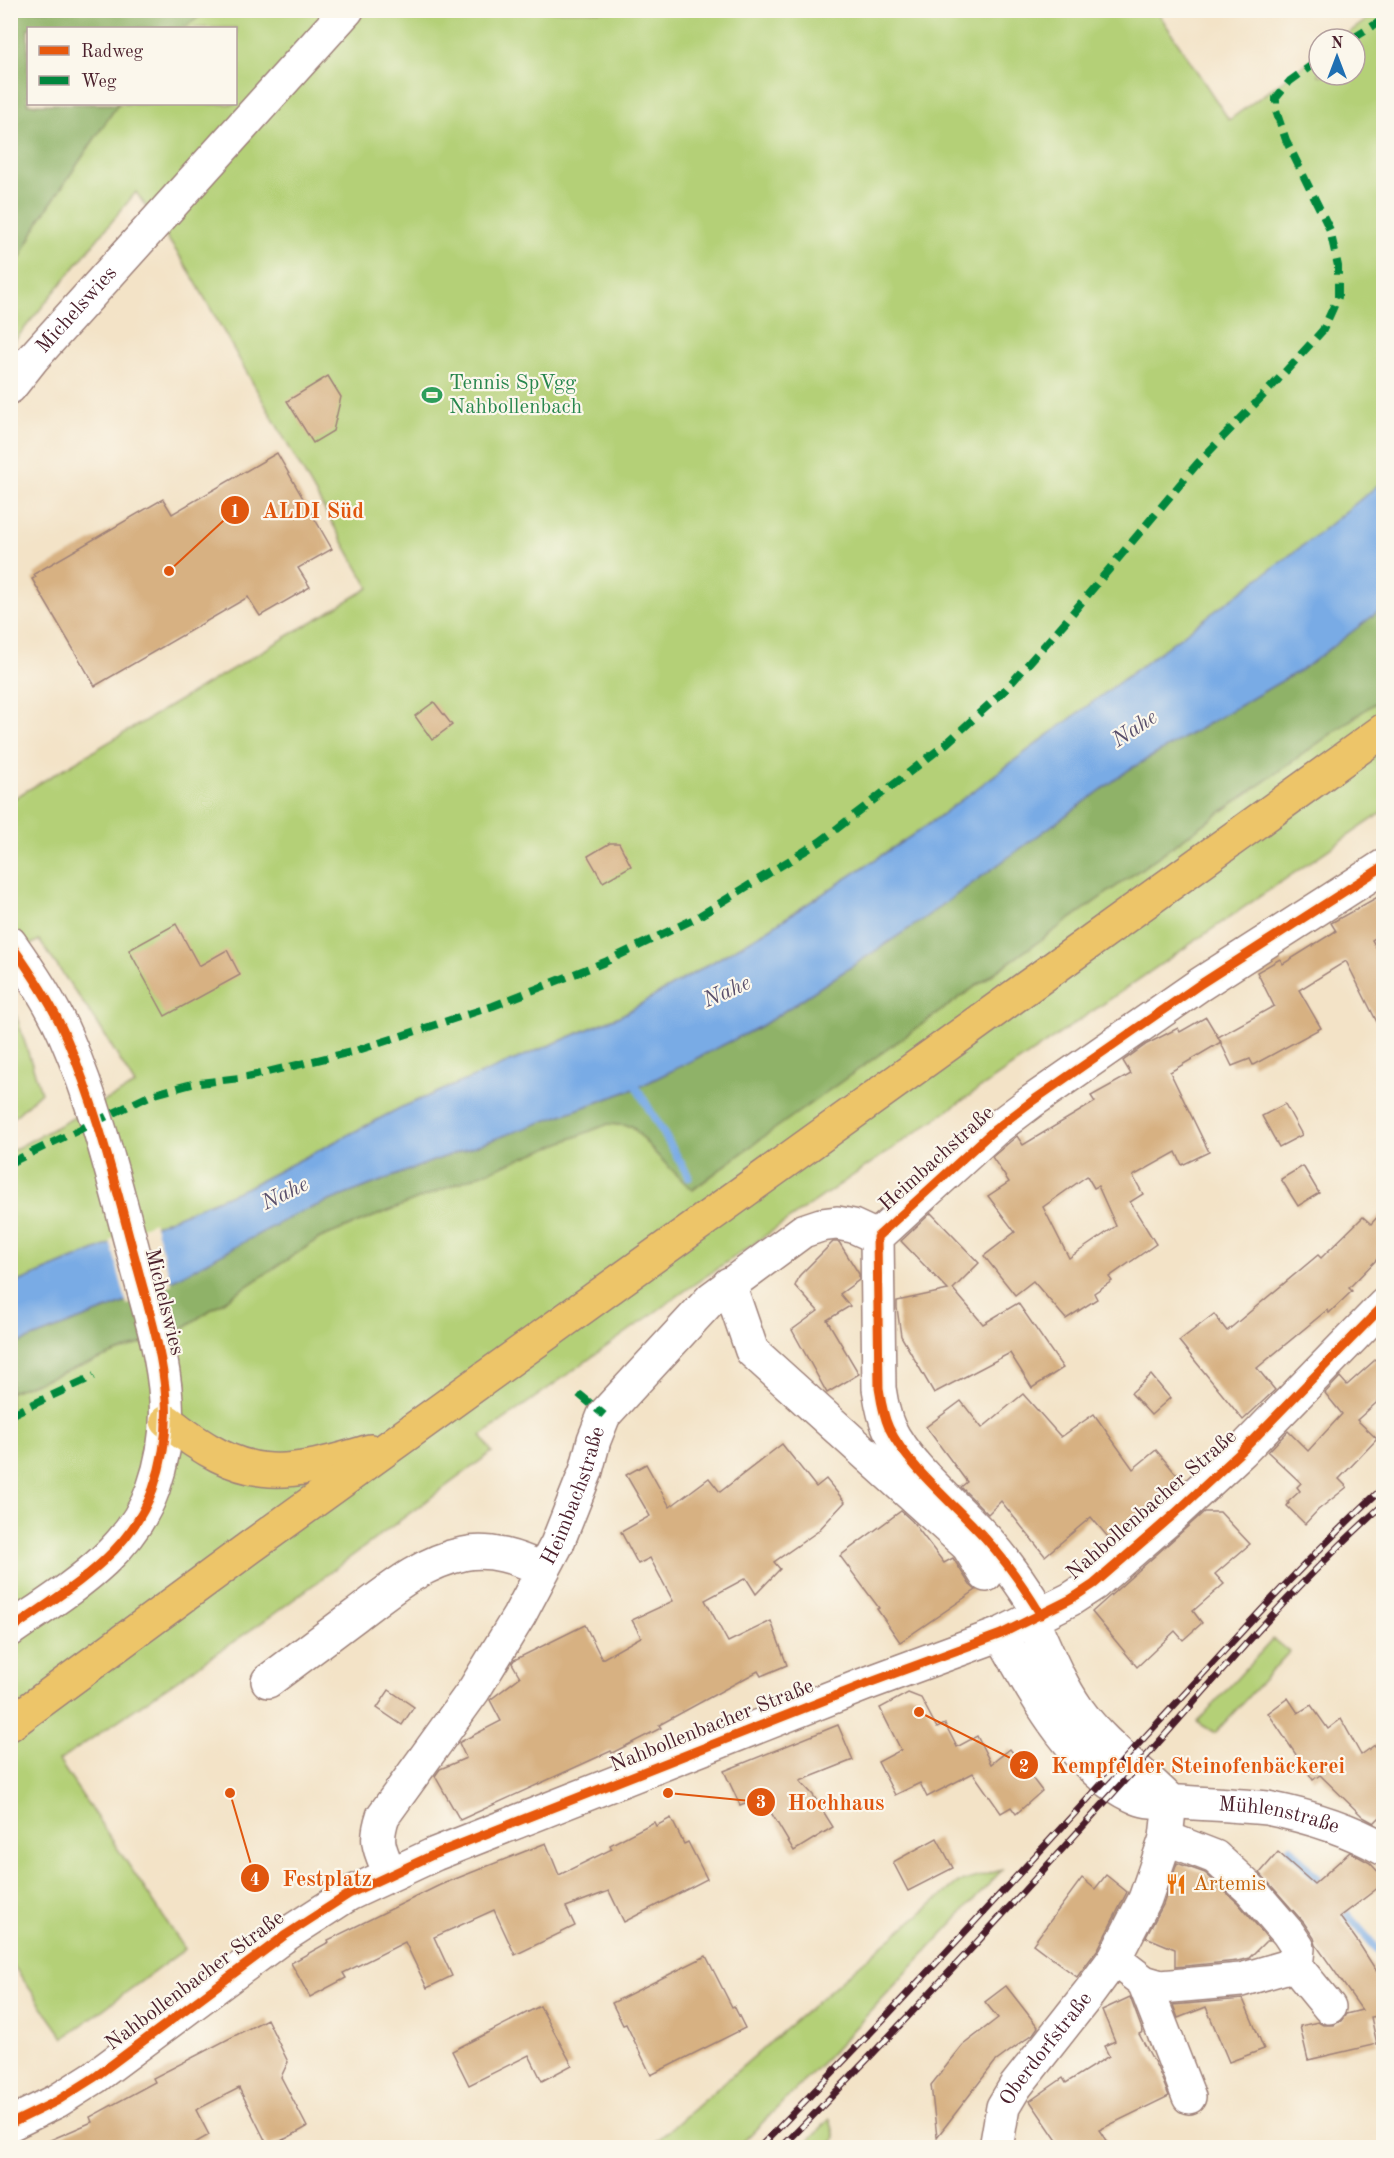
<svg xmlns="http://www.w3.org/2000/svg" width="1394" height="2158" viewBox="0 0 1394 2158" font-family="'Old Standard TT',serif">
<rect width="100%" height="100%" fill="#fbf7ec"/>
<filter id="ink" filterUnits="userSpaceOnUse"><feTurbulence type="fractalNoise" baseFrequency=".0167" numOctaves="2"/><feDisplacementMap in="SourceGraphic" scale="12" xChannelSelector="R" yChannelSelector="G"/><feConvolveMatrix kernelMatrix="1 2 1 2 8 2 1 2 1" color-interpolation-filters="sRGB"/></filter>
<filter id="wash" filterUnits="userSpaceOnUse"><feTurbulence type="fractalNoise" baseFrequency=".008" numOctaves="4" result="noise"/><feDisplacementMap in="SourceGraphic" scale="24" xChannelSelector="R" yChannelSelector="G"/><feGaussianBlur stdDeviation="1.35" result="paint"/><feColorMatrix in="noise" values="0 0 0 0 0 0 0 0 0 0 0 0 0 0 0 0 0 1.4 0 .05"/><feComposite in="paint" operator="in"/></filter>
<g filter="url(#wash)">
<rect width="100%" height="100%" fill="#f3e3c7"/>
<g fill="#b4d077" stroke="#7f7851" stroke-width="1.5">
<path d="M208 11H1157L1229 120 1319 54V75H1355V39H1340L1379 11H1383V481L1317 535 925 827 766 931 622 1015 400 1108 246 1188 11 1285V1151L135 1085 98 1024 39 940 11 956V800L369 588 187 267 136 192 11 345V276L39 221 118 104H236V28H183Z"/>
<path d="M1383 697V812L686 1290 481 1436 492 1452 274 1614 59 1761 185 1949 64 2038 11 1962 10 1392 183 1328 320 1238 608 1124 632 1126 658 1156 693 1190 766 1135Z"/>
<path d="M10 997 41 1092 11 1120H10Z"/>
<path d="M1273 1639 1289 1652 1215 1733 1197 1722Z"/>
<path d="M1002 1870 825 2060 738 2147H650L859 1965 957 1883Z"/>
<path d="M830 2119 835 2137 831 2147H802Z"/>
</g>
<g fill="#8fb268" stroke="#6c684a" stroke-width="1.5">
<path d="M11 10 208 11 183 28H28V104H118L39 221 11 276Z"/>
<path d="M1383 608V697L766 1135 692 1190 658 1156 632 1126 608 1124 320 1238 183 1328 11 1392V1346L147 1294 298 1213 433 1161 637 1088 763 1025 916 924 1130 769 1306 667Z"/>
</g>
<path fill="#79abe5" stroke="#626588" stroke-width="1.5" d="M1383 481V608L1306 667 1130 769 916 924 763 1025 637 1088 433 1161 298 1213 147 1294 11 1346V1285L246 1188 400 1108 622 1015 766 931 925 827 1317 535Z"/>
<path fill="#f3e3c7" d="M154 1222 172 1284 149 1297 127 1305 110 1240Z"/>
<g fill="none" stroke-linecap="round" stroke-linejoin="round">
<g stroke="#79abe5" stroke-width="8">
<path d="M637 1088 689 1177"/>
<path d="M1290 1847 1325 1888"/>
<path d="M1339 1905 1384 1957"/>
</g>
</g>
<g id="blocks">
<g fill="#d7b182" fill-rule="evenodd">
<path d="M328 376 341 397 333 431 313 443 287 401Z"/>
<path d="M277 453 332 549 298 568 310 587 260 616 248 597 95 686 32 579 36 577 34 574 163 499 172 514Z"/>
<path d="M434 702 452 725 432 740 415 716Z"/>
<path d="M610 843H619L631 866 603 882 588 856Z"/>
<path d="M1383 894V933L1372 940 1383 959V1034L1346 961 1299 990 1321 1028 1253 1065 1250 1059 1232 1066 1218 1037 1274 1006 1257 972 1280 959 1283 964 1336 931 1331 923Z"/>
<path d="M176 924 199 966 227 950 240 975 165 1016 129 950Z"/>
<path d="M1206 1017 1221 1042 1170 1072 1209 1152 1182 1165 1176 1152 1133 1176 1143 1194 1130 1202 1156 1244 1109 1277 1112 1281 1094 1293 1097 1299 1066 1319 1033 1281 1015 1295 984 1256 1015 1232 988 1196 1009 1182 992 1157 1017 1136 1023 1145 1095 1102 1091 1096 1131 1074 1123 1061 1147 1044 1178 1028 1180 1032ZM1087 1176 1094 1188 1098 1186 1116 1226 1069 1258 1043 1207Z"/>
<path d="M1285 1104 1302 1135 1279 1147 1262 1116Z"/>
<path d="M1303 1166 1319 1193 1298 1206 1281 1179Z"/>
<path d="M1383 1211V1253L1349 1288 1352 1291 1329 1313 1327 1310 1257 1368 1275 1390 1243 1420 1179 1341 1214 1314 1227 1331 1318 1255 1321 1258 1363 1217 1371 1224Z"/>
<path d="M931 1213 979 1263 953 1289 983 1324 1018 1303 1063 1368 1032 1388 1010 1353 934 1393 901 1336 897 1308V1301L948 1290 901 1241Z"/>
<path d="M833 1242H839L859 1274V1280L840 1294 850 1306 827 1320 859 1374 827 1393 792 1330 818 1311 795 1286 800 1275Z"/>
<path d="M1383 1353V1397L1357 1420 1377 1439 1339 1479 1347 1487 1318 1510 1305 1524 1287 1506 1289 1503 1288 1502 1300 1491 1297 1487 1301 1483 1268 1452 1288 1431 1308 1451 1342 1414 1325 1393 1340 1377 1347 1385Z"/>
<path d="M1151 1375 1170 1398 1151 1415 1131 1393Z"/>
<path d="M1023 1394 1061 1437 1094 1414 1133 1469 1156 1450 1182 1481 1113 1543 1091 1517 1045 1556 1001 1501 988 1514 961 1487 967 1482 926 1427 961 1401 982 1428Z"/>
<path d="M782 1444 816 1487 826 1479 845 1502 817 1532 774 1562 780 1569 756 1594 746 1578 705 1600 728 1642 771 1621 787 1665 761 1676 758 1671 659 1725 661 1728 612 1753 611 1751 460 1820 435 1776 440 1769 466 1758 459 1743 460 1742 501 1721 490 1700 520 1677 512 1663 514 1660 585 1625 602 1659 641 1637 632 1620 673 1601 650 1558 638 1564 621 1532 650 1516 626 1475 646 1464 670 1507 709 1478 720 1492Z"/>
<path d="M901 1511 912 1521 944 1563 953 1558 970 1585 976 1590 900 1642 877 1609 879 1608 840 1556Z"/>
<path d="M1204 1512H1220L1250 1544 1215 1574 1224 1584 1193 1611 1202 1623 1183 1640 1175 1631 1137 1667 1092 1612Z"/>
<path d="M389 1690 414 1707 402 1725 377 1708Z"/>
<path d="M908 1693 921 1698 937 1728 945 1724 957 1747 977 1736 991 1764 1010 1749 1042 1791 1016 1814 1011 1807 1001 1813 973 1773 927 1797 920 1783 895 1795 878 1762 901 1750 880 1708Z"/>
<path d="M1288 1698 1298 1713 1311 1705 1328 1729 1341 1719 1361 1755 1383 1739V1814L1374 1823 1363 1817 1320 1775 1313 1780 1268 1713Z"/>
<path d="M838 1725 853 1760 800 1781 813 1795 833 1827 794 1851 770 1811 763 1796 740 1805 724 1771Z"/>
<path d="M671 1818 684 1844 688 1842 707 1879 624 1922 609 1891 566 1907 575 1926 515 1955 494 1910 434 1937 452 1976 427 1988 405 1942 343 1973 346 1978 310 1997 291 1963 329 1942 328 1940 440 1885 546 1843 559 1875 612 1849 610 1845 654 1822 656 1826Z"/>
<path d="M937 1838 953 1868 908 1891 893 1862Z"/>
<path d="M1278 1852 1314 1884 1350 1852 1370 1863 1383 1877V1884L1340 1917 1358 1942 1379 1975 1383 1994V2015L1371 2017 1377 2044 1308 2060 1300 2026 1318 2022 1323 2025H1333L1341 2021 1346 2014 1362 2010 1316 1945 1314 1938 1304 1923 1260 1873Z"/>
<path d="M1177 1863 1205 1873 1238 1903 1270 1941H1266L1249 1958 1238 1961 1175 1967V1949L1146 1937 1163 1905Z"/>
<path d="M1106 1875 1127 1892 1098 1949 1077 1977 1033 1944 1082 1878 1095 1889Z"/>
<path d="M706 1956 732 2007 734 2006 745 2028 651 2075 626 2024 623 2025 612 2003Z"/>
<path d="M1006 1986 1038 2027 1033 2034 995 2062 937 2137 931 2085 963 2045 998 2018 985 2002Z"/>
<path d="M1130 1997 1143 2032 1139 2034 1157 2067 1169 2096 1099 2130 1111 2148H1062L1030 2101 1063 2078 1066 2083 1109 2056 1104 2046 1115 2041 1102 2010Z"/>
<path d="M1243 1999 1264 2049 1229 2062 1206 2007 1178 2018 1173 2005Z"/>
<path d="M540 2006 572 2065 542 2081 529 2055 469 2085 452 2051Z"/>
<path d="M267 2019 288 2062 281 2077 307 2127 287 2138 268 2146 239 2088 196 2110 209 2135 186 2148H32L92 2122 90 2117 155 2082 153 2078Z"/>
</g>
</g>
</g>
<g filter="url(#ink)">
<use href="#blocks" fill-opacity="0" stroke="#9e8179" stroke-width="1.5"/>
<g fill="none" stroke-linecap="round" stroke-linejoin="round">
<g stroke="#9e8179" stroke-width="36">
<g id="minor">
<path id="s1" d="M10 387 33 358 347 10"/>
<path d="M10 943C31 973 52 1004 66 1037 97 1108 115 1184 135 1258 147 1304 163 1352 166 1400 168 1430 163 1460 153 1489 130 1555 64 1592 10 1630"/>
<path d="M729 1284 752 1351 968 1546 986 1575"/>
<path d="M1041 1615C1024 1587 1007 1562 985 1538 956 1506 907 1466 889 1428 883 1415 881 1401 879 1388L877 1237 994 1130 1031 1102 1199 985 1384 866"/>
<path d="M1032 1619C1046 1650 1059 1683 1078 1710 1103 1745 1141 1771 1170 1801"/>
<path id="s2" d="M1001 1634C1033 1691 1075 1772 1138 1798 1150 1803 1166 1801 1179 1802 1209 1804 1238 1805 1267 1808 1307 1816 1348 1828 1384 1849"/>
<path d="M268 1681C297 1659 327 1637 356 1615 388 1591 422 1562 463 1554 490 1548 518 1558 542 1569"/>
<path id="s3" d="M390 1874C380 1849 374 1843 383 1816L474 1690 519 1616 557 1544 586 1471 594 1440 604 1415 712 1298 803 1231 821 1225 837 1223 853 1226 877 1237"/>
<path d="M1114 1959 1144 1982 1161 1987 1241 1980 1289 1966 1297 1958 1298 1948 1288 1933 1251 1890 1215 1857 1166 1838"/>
<path d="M1292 1962 1329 2007"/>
<path d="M1144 1982 1189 2097"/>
<path d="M10 2124 57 2101 95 2077 284 1936 349 1894 435 1854 863 1685 1001 1634 1071 1599 1094 1584 1171 1517 1242 1451 1384 1305"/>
<path id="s4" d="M996 2148 1003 2107 1015 2087 1089 1993 1114 1959 1145 1899 1166 1838 1170 1801"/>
</g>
</g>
<g stroke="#9e8179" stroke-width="36">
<g id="major">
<path d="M167 1421C244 1482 279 1479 370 1451"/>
<path d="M10 1724 249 1548 1384 730"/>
</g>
</g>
<use href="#minor" stroke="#fff" stroke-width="33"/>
<use href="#major" stroke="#edc569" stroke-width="33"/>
<g stroke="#4a1f2b" stroke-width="7">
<g id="rail">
<path d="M759 2148C895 2010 1025 1867 1156 1725 1231 1644 1303 1561 1384 1487"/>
<path d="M781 2148C903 2025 1019 1897 1135 1769 1215 1679 1294 1585 1384 1504"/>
</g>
</g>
<use href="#rail" stroke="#fbf7ec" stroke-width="4.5" stroke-dasharray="14" stroke-linecap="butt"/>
<g stroke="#00873e" stroke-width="8" stroke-dasharray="15 8" stroke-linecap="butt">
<path d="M1352 39 1384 19"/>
<path d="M10 1163 151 1095 192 1084 247 1077 355 1051 493 1006 605 962 696 918 821 841 947 743 1006 689 1065 622 1197 464 1276 382 1323 330 1338 297V266L1330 230 1286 140 1276 111V98L1290 81 1319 60"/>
<path d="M579 1394 604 1415"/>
<path d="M10 1415 94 1376"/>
</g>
<g stroke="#fbf7ec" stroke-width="13">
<g id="cycleway">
<path d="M10 943C31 973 52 1004 66 1037 97 1108 115 1184 135 1258 147 1304 163 1352 166 1400 168 1430 163 1460 153 1489 130 1555 64 1592 10 1630"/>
<path d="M1041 1615C1024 1587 1007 1562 985 1538 956 1506 907 1466 889 1428 883 1415 881 1401 879 1388L877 1237 994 1130 1031 1102 1199 985 1384 866"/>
<path d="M10 2124 57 2101 95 2077 284 1936 349 1894 435 1854 863 1685 1001 1634 1071 1599 1094 1584 1171 1517 1242 1451 1384 1305"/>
</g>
</g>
<use href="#cycleway" stroke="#e8590c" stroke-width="9"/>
</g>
</g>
<defs>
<g id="stadium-bare" transform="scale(1.62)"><path d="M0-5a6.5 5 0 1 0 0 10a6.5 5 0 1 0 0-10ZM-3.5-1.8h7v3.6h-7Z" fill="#2e9e5b" stroke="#fbf7ec" stroke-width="2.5" paint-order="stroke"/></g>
<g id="restaurant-bare" transform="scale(1.62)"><path d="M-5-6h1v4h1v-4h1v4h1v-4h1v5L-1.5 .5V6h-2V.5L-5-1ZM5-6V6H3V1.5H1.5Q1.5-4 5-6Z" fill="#e8710a" stroke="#fbf7ec" stroke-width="2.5" paint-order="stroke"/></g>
</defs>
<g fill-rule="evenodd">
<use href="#stadium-bare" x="432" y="395"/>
<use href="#restaurant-bare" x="1176" y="1884"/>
</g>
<g text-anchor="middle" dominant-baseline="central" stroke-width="4.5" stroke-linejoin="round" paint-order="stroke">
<g font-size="21" fill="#4a1f2b" stroke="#fbf7ec">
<text stroke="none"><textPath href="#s1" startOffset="102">Michelswies</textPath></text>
<text transform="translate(937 1159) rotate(-42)">Heimbachstraße</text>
<text transform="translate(164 1302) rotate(76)">Michelswies</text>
<text stroke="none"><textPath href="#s3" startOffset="435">Heimbachstraße</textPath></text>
<text transform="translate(1152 1505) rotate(-41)">Nahbollenbacher Straße</text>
<text transform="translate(712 1726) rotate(-22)">Nahbollenbacher Straße</text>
<text stroke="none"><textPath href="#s2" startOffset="360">Mühlenstraße</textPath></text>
<text transform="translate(195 1981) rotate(-37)">Nahbollenbacher Straße</text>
<text stroke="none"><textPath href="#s4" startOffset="114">Oberdorfstraße</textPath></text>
</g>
<g font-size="21" fill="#27864d" stroke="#fbf7ec" text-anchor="start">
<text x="449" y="383">Tennis SpVgg<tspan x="449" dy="24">Nahbollenbach</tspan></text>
</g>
<g font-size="21" fill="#c56008" stroke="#fbf7ec" text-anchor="start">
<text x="1193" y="1884">Artemis</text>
</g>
<g font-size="22" font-style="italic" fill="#5a506c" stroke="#fbf7ec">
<text transform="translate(1135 729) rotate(-34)">Nahe</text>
<text transform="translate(727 992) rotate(-24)">Nahe</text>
<text transform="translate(285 1194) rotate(-26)">Nahe</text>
</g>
</g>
<path fill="none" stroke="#e0560e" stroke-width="2" d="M169 571L235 510M919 1712L1024 1765M668 1793L761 1802M230 1793L255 1878"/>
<g fill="#e0560e" stroke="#fbf7ec" stroke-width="2">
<circle cx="169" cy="571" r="6"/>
<circle cx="919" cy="1712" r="6"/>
<circle cx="668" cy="1793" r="6"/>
<circle cx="230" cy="1793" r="6"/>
<circle cx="235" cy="510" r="15"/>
<circle cx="1024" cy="1765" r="15"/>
<circle cx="761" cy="1802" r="15"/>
<circle cx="255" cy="1878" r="15"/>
</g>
<g font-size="18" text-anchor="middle" font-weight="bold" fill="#fff">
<text x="235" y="517">1</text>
<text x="1024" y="1772">2</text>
<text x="761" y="1808">3</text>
<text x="255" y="1885">4</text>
</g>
<g font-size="22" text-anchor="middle" font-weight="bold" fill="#e0560e" stroke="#fbf7ec" stroke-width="4.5" stroke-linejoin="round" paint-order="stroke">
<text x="313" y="518">ALDI Süd</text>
<text x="1198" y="1773">Kempfelder Steinofenbäckerei</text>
<text x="836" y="1810">Hochhaus</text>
<text x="327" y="1886">Festplatz</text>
</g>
<rect width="1394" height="2158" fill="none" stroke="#fbf7ec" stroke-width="36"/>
<rect x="27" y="27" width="210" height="78" fill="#fbf7ec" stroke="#b4a19f" stroke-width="1.5"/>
<rect x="39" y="46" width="30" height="9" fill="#e8590c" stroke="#b4a19f" stroke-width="1.5"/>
<text x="81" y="57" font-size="18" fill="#4a1f2b">Radweg</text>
<rect x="39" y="76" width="30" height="9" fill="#00873e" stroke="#b4a19f" stroke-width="1.5"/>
<text x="81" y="87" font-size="18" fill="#4a1f2b">Weg</text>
<g transform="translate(1337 57)"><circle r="28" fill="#fbf7ec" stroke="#b4a19f" stroke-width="1.5"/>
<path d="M0-4.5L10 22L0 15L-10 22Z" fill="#1f6fb2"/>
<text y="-9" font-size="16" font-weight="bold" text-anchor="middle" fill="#4a1f2b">N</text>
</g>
</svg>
